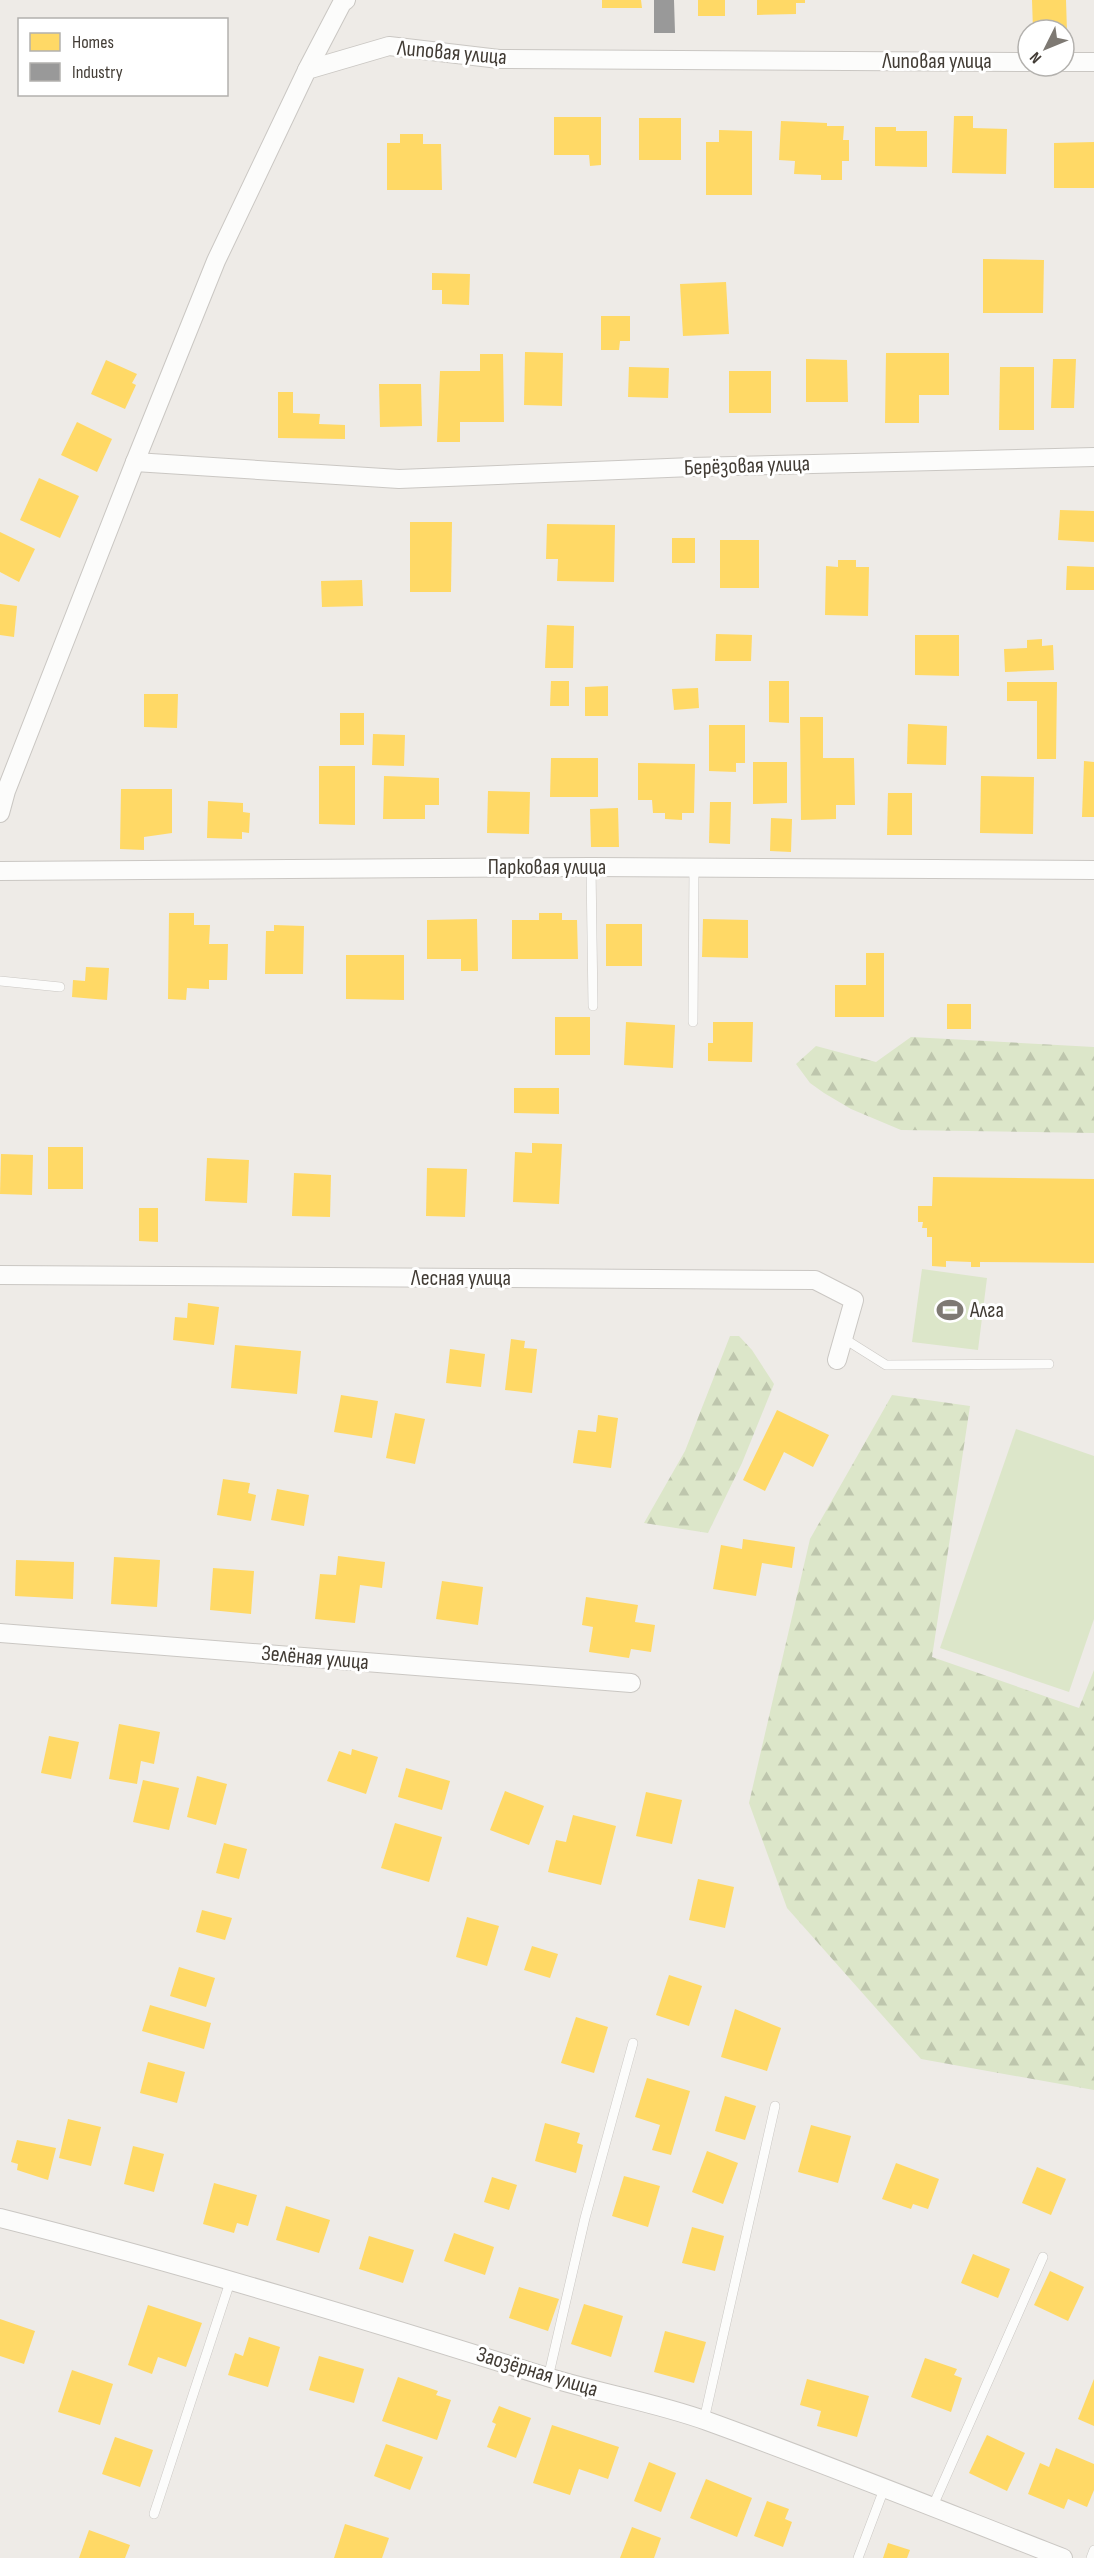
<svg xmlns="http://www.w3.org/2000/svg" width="1094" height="2558" viewBox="0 0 1094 2558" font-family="'Sofia Sans Condensed',sans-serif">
<defs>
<pattern id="forest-firs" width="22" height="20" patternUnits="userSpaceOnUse" patternTransform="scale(1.5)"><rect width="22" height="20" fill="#dce6c9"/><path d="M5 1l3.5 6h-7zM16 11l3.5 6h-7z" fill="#bec6ad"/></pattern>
</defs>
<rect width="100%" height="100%" fill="#eeebe7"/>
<g fill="url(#forest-firs)">
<path d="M911 1037 1094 1047V1133L901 1130 851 1109 824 1093 810 1083 796 1064 816 1046 876 1062Z"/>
<path d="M730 1336H739L752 1350 774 1384 742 1463 708 1533 644 1523 685 1451Z"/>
<path d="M892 1395 970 1406 932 1657 1079 1708 1094 1670V2090L921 2059 787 1908 749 1803 810 1539Z"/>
</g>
<g fill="#dce6c9">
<path d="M922 1269 987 1278 978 1350 912 1342Z"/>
<path d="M1016 1429 1094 1456V1619L1069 1692 940 1648Z"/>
</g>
<g fill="#ffd966">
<path d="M602 0H641L642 8H602Z"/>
<rect x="698" y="0" width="27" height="16"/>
<path d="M757 0H805V3H796V14L757 15Z"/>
<path d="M1032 0H1066L1067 32 1064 30H1033Z"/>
<path d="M954 116H973V128L1007 129 1006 174 952 173Z"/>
<path d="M554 117H601V165L590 166 589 155H554Z"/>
<rect x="639" y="118" width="42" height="42"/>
<path d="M781 121 827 123V126H844L843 140H849V161H842V180H821V175L794 174 795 161 779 160Z"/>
<path d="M875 127H896V131H927V167L875 166Z"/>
<path d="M719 130 752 131V195H706V142H719Z"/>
<path d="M400 134H423V144H441L442 190H387V143H400Z"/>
<path d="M1094 142V188H1054V143Z"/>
<path d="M983 259 1044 260 1043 313H983Z"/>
<path d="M432 273 470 274 469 305 442 304V290H432Z"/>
<path d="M726 282 729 334 683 336 680 284Z"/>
<path d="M601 316H630V341H620L619 350H601Z"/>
<path d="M525 352 563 353 562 406 524 405Z"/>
<path d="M886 353H949V395H919V423H885Z"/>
<path d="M480 354H503L504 422H460V442H437L440 371H480Z"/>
<path d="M806 359 847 360 848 402H806Z"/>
<path d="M1053 359H1076L1074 408H1051Z"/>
<path d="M106 360 137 374 132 383 136 385 125 409 91 394Z"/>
<path d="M629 367 669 368 668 398 628 397Z"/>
<path d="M1000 367H1034V430H999Z"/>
<rect x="729" y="371" width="42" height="42"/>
<path d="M379 384H421L422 426 380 427Z"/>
<path d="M278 392H293V413L320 414 319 424 345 425V439L278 438Z"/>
<path d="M77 422 112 439 97 472 61 455Z"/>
<path d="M39 478 79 496 60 538 20 520Z"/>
<path d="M1060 510 1094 511V542L1058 540Z"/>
<path d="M410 522H452L451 592H410Z"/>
<path d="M547 524 615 525 614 582 557 581 558 559H546Z"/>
<path d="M0 532 35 549 19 582 0 572Z"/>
<rect x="672" y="538" width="23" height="25"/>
<rect x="720" y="540" width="39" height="48"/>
<path d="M838 560H856V567H869L868 616 825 615 826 566 838 567Z"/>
<path d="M1067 566 1094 567V590H1066Z"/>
<path d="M362 580 363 606 322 607 321 581Z"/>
<path d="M0 604 17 606 14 637 0 635Z"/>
<path d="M547 625 574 626 573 668H545Z"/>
<path d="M716 634 752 635 751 661H715Z"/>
<path d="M915 635H959V676L915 675Z"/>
<path d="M1042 639V646L1053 645 1054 670 1005 672 1004 649 1027 648V640Z"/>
<path d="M551 681H569V706H550Z"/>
<path d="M769 681H789V723L769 722Z"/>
<path d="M1007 682H1057L1056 759H1037V701H1007Z"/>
<path d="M608 686V716H585V687Z"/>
<path d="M698 688 699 708 674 710 672 689Z"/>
<path d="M144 694H178L177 728 144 727Z"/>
<rect x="340" y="713" width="24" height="32"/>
<path d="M800 717H823V758H854L855 805H836V819L801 820Z"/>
<path d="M908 724 947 726 946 765 907 764Z"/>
<path d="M709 725H745V763H736V772L709 771Z"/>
<path d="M373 734 405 735 404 766 372 765Z"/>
<path d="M551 758H598V797H550Z"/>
<path d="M1084 761 1094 762V817H1082Z"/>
<path d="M753 762H787V803L753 804Z"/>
<path d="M638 763 695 764 694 813H682V820L665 819V813H653L652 800H638Z"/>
<path d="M319 766H355V825L319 824Z"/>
<path d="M384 776 439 778V805H425V819H383Z"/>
<path d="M981 776 1034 777 1033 834 980 833Z"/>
<path d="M121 789H172V833L144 837V850L120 849Z"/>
<path d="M488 791 530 792 529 834 487 833Z"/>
<path d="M888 793H912V835H887Z"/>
<path d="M208 801 243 803V812L250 813 249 833 242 832V839L207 838Z"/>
<path d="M710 802H731L730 844 709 843Z"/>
<path d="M618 808 619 847H591L590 809Z"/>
<path d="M771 818 792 819 791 852 770 851Z"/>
<path d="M169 913H194V925H210L209 944H228L227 980H209V989L187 988 186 1000 168 999Z"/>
<path d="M539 913H562V920H577L578 959H512V920H539Z"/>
<path d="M477 919 478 971H461V959H427V920Z"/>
<path d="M703 919 748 920V958L702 957Z"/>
<rect x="606" y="924" width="36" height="42"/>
<path d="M274 925 304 926 303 974H265L266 931H274Z"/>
<path d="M866 953H884V1017H835V985H866Z"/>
<path d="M346 955H404V1000L346 999Z"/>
<path d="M86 967 109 968 107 1000 72 997 73 980 85 981Z"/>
<rect x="947" y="1004" width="24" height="25"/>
<rect x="555" y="1017" width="35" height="38"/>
<path d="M626 1022 675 1025 673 1068 624 1065Z"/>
<path d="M713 1022H753L752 1062 708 1061V1043H713Z"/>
<path d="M514 1088H559V1114L514 1113Z"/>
<path d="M532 1143 562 1144 559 1204 513 1202 515 1152 532 1153Z"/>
<rect x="48" y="1147" width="35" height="42"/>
<path d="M1 1154 33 1155 32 1195 0 1194Z"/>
<path d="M207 1158 249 1160 247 1203 205 1201Z"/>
<path d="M427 1168 467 1169 465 1217 426 1216Z"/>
<path d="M294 1173 331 1175 330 1217 292 1216Z"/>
<path d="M933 1177 1094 1179V1263L980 1262V1267H971V1262L946 1261V1267L932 1266V1237H927V1228H922L923 1222H918V1206H932Z"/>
<path d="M139 1208H158V1242L139 1241Z"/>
<path d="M188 1303 219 1307 214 1345 173 1340 175 1317 187 1318Z"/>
<path d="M511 1339 525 1341 524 1348 537 1349 532 1393 505 1390Z"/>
<path d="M235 1345 301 1351 297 1394 231 1388Z"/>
<path d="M450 1349 485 1354 481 1387 446 1383Z"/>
<path d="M341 1395 378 1401 372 1438 334 1432Z"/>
<path d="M777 1410 829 1435 813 1467 784 1452 765 1491 743 1480Z"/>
<path d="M395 1413 425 1419 415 1464 386 1458Z"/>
<path d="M598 1415 618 1418 611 1468 573 1463 578 1430 596 1432Z"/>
<path d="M223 1479 250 1483 248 1493 256 1495 251 1521 217 1515Z"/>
<path d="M277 1489 309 1495 304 1526 271 1520Z"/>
<path d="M743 1539 795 1547 792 1568 762 1563 756 1596 713 1589 721 1545 742 1549Z"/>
<path d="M338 1556 385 1562 382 1588 360 1585 355 1623 315 1619 320 1574 336 1575Z"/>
<path d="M114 1557 160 1560 157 1607 111 1604Z"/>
<path d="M16 1560 74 1562 73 1599 15 1596Z"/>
<path d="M213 1568 254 1571 251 1614 210 1610Z"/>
<path d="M442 1581 483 1587 478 1625 436 1619Z"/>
<path d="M586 1597 638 1605 635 1622 655 1625 651 1652 631 1649 629 1658 589 1652 593 1627 582 1625Z"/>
<path d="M119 1724 160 1732 154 1764 141 1761 137 1784 109 1779Z"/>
<path d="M49 1736 79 1742 71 1779 41 1773Z"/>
<path d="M352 1749 378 1757 366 1794 327 1781 339 1751 351 1755Z"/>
<path d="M406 1768 450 1781 442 1810 398 1797Z"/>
<path d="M197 1776 227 1784 216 1825 187 1817Z"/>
<path d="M143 1780 179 1788 169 1830 133 1822Z"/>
<path d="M505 1791 544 1806 529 1845 490 1830Z"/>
<path d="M646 1792 682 1800 672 1844 636 1836Z"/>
<path d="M573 1815 616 1826 601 1885 548 1872 556 1840 566 1842Z"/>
<path d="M395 1823 442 1837 429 1882 381 1868Z"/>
<path d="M224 1843 247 1849 239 1879 216 1873Z"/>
<path d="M698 1879 734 1887 725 1928 689 1920Z"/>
<path d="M202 1910 232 1918 225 1940 196 1932Z"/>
<path d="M467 1917 499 1926 487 1966 456 1957Z"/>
<path d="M532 1946 558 1954 550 1978 524 1970Z"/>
<path d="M179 1967 215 1978 206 2007 170 1996Z"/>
<path d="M669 1975 702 1986 689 2026 656 2015Z"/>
<path d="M150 2005 211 2023 204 2049 142 2031Z"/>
<path d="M735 2009 781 2028 767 2071 721 2057Z"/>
<path d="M576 2017 608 2027 594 2073 561 2063Z"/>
<path d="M148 2062 185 2072 177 2103 140 2093Z"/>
<path d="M647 2078 690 2091 671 2155 652 2150 660 2125 635 2117Z"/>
<path d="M725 2096 756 2106 745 2140 715 2131Z"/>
<path d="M68 2119 101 2127 91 2166 59 2158Z"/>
<path d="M545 2123 580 2133 577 2143 583 2145 576 2173 535 2161Z"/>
<path d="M811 2125 851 2136 838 2183 798 2172Z"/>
<path d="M17 2140 56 2148 48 2180 17 2170 18 2164 11 2162Z"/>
<path d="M133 2146 164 2154 154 2192 124 2184Z"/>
<path d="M707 2151 738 2163 723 2204 692 2192Z"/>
<path d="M896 2163 939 2179 928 2209 913 2204 911 2209 882 2199Z"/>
<path d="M1037 2167 1066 2179 1051 2215 1022 2203Z"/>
<path d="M624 2176 660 2186 648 2227 612 2216Z"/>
<path d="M492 2177 517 2185 509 2210 484 2202Z"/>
<path d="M214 2183 257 2195 248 2226 237 2223 234 2233 203 2224Z"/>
<path d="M286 2206 330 2220 319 2253 276 2240Z"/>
<path d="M692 2227 724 2236 715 2271 682 2263Z"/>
<path d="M454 2233 494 2247 485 2275 444 2261Z"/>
<path d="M369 2236 414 2250 403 2283 359 2269Z"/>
<path d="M973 2254 1010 2269 998 2298 961 2283Z"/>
<path d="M1050 2271 1084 2287 1068 2321 1034 2305Z"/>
<path d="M519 2287 559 2299 548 2331 509 2318Z"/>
<path d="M584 2304 623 2316 611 2357 571 2344Z"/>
<path d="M148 2305 202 2323 186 2367 158 2357 152 2374 128 2365Z"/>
<path d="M0 2319 35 2331 24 2364 0 2356Z"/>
<path d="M665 2331 706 2342 694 2383 654 2372Z"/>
<path d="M249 2337 280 2347 268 2387 228 2375 235 2353 243 2356Z"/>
<path d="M319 2356 364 2369 354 2403 309 2390Z"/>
<path d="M925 2358 957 2369 954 2375 962 2378 951 2412 911 2397Z"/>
<path d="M72 2370 113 2384 100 2425 58 2412Z"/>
<path d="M398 2377 438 2391 436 2395 451 2400 437 2440 382 2421Z"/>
<path d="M807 2379 869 2396 857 2437 817 2426 821 2411 800 2405Z"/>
<path d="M1094 2379V2426L1078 2419Z"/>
<path d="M499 2406 531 2418 516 2458 487 2447 496 2424 492 2422Z"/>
<path d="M552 2425 619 2447 608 2479 579 2469 570 2495 533 2483Z"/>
<path d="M987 2435 1025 2453 1007 2491 969 2473Z"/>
<path d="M115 2437 153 2450 140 2487 102 2474Z"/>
<path d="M386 2444 423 2457 410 2490 374 2476Z"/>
<path d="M1056 2448 1094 2464V2490L1087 2507 1068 2499 1064 2509 1028 2494 1040 2463 1049 2467Z"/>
<path d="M649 2462 676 2473 661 2512 634 2501Z"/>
<path d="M706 2479 752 2498 737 2537 690 2518Z"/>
<path d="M767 2501 789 2509 785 2519 792 2522 783 2547 754 2536Z"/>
<path d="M345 2524 389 2538 382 2558H334Z"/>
<path d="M632 2527 661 2538 654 2558H620Z"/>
<path d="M89 2530 130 2545 125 2558H79Z"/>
<path d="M888 2543 910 2550 907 2558H883Z"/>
</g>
<path fill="#999" d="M654 0H674L675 33H654Z"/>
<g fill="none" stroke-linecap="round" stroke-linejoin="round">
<g stroke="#cac7c3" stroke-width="10">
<g id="service">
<path d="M591 867 593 1006"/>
<path d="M0 981 60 987"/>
<path d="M693 1022 694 868"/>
<path d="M843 1338 886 1365 1049 1364"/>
<path d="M548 2378 585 2218 633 2043"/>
<path d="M704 2420 775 2106"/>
<path d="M932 2508 1043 2257"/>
<path d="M154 2514 230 2282"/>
<path d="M858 2558 884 2489"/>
<path d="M1091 2558 1094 2550"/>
</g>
</g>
<g stroke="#cac7c3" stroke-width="20">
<g id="minor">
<path d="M1064 62H1094"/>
<path d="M307 70 342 3 346 0"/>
<path d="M135 462 216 261 307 70 389 46 499 59 1028 62"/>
<path d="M0 813 6 791 135 462 399 479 692 467 1094 457"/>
<path d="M0 871 591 867 1094 870"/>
<path d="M0 1275 815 1280 854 1300 837 1360"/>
<path d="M0 1633 631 1683"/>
<path d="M0 2218C183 2264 364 2319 544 2376 598 2393 654 2402 707 2421 826 2464 945 2512 1063 2558"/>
</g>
</g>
<use href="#service" stroke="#fcfcfb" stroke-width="9"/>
<use href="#minor" stroke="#fcfcfb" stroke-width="18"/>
</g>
<defs>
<g id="stadium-bare" transform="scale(2.07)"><path d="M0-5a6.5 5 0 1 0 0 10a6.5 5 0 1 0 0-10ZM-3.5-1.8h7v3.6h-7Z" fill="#7e7973" stroke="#fff" stroke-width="2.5" paint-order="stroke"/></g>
</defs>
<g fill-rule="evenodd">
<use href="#stadium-bare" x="950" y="1310"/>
</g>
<g text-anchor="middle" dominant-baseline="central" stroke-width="6" stroke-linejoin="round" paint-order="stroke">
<g font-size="22" fill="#423c35" stroke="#fff">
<text transform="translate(452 53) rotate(5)">Липовая улица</text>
<text x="937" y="61">Липовая улица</text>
<text transform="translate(747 466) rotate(-2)">Берёзовая улица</text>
<text x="547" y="867">Парковая улица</text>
<text x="461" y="1278">Лесная улица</text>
<text transform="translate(315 1658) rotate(5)">Зелёная улица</text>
<text transform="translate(537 2372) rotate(17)">Заозёрная улица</text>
</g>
<g font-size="22" fill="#423c35" stroke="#fff" text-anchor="start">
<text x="970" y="1310">Алга</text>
</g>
</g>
<rect x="18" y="18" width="210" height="78" fill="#ffffff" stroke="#b3b1ae" stroke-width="1.5"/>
<rect x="30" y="33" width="30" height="18" fill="#ffd966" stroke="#b3b1ae" stroke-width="1.5"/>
<text x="72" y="48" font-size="18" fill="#423c35">Homes</text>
<rect x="30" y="63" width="30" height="18" fill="#999999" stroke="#b3b1ae" stroke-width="1.5"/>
<text x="72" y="78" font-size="18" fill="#423c35">Industry</text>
<g transform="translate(1046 48) rotate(227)"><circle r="28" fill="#ffffff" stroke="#b3b1ae" stroke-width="1.5"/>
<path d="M0-4.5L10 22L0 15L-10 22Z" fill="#7e7973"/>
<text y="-9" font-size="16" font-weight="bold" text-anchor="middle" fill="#423c35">N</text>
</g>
</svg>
